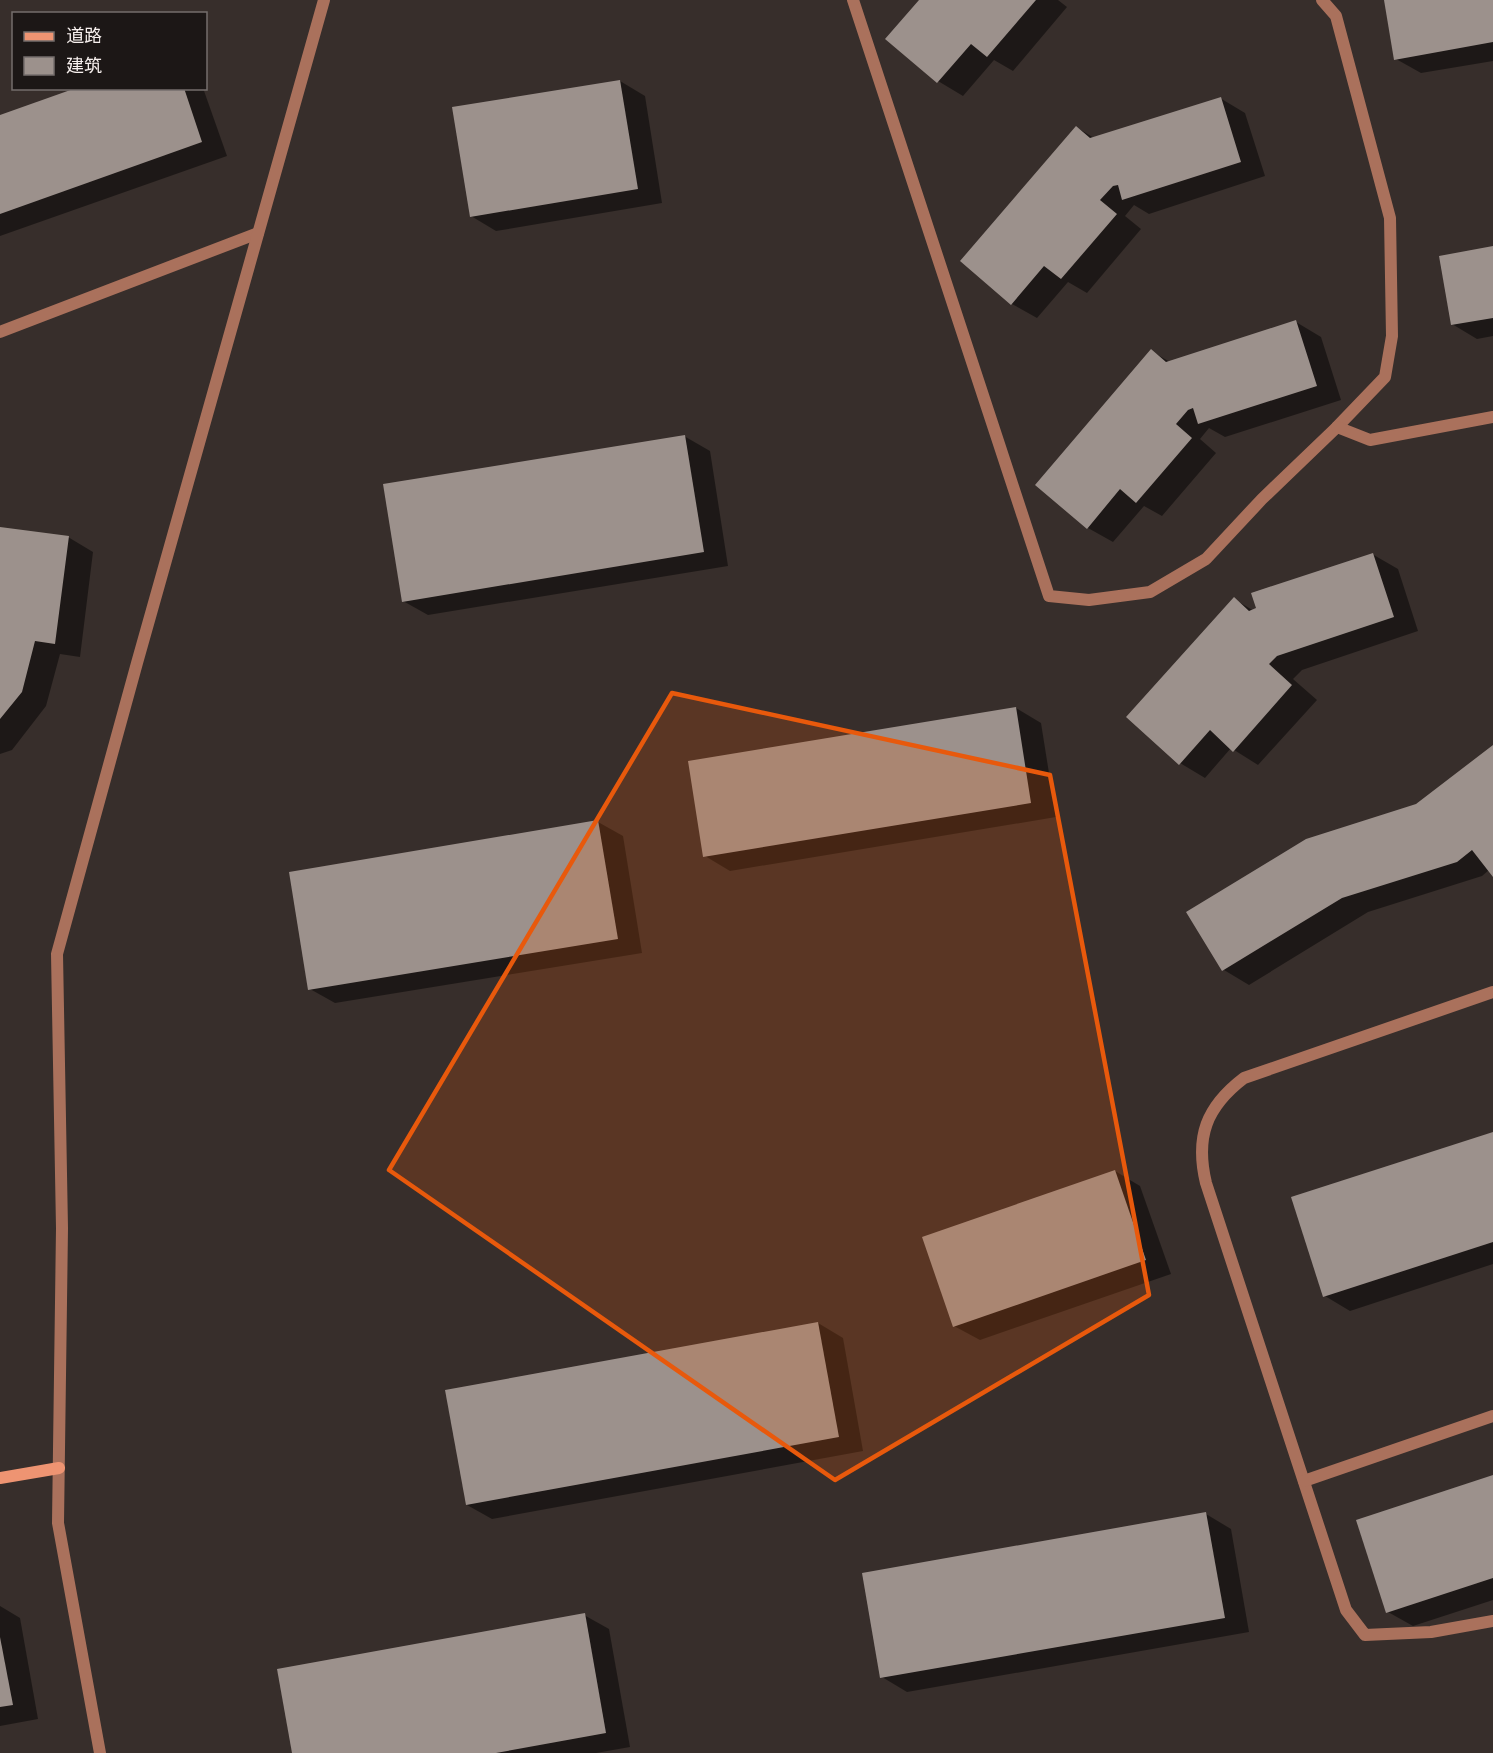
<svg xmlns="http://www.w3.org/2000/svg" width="1493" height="1753" viewBox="0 0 1493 1753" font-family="'IBM Plex Serif','Noto Sans SC',serif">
<rect width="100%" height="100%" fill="#372e2b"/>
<g fill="#0007">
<path d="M921 0H1058L1067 7 1013 71 994 60 963 96 938 81Z"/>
<path d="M1385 0H1493V61L1421 73 1396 59Z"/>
<path d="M620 81 645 96 662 203 496 231 471 216Z"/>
<path d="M81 88H203L227 156 0 236V117Z"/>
<path d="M1220 98 1245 113 1265 176 1149 214 1134 205 1125 216 1141 229 1087 293 1068 282 1037 318 1012 304 962 261 1076 127 1094 138Z"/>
<path d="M1493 248V336L1477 339 1452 324Z"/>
<path d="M1296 322 1321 337 1341 400 1225 437 1209 428 1200 439 1216 453 1162 516 1144 506 1113 542 1088 528 1151 351 1170 362Z"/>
<path d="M684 436 710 451 728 566 428 615 403 601Z"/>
<path d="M0 529 68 537 93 552 80 657 60 654 46 706 12 750 0 754Z"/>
<path d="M1372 554 1398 569 1418 631 1302 670 1293 679 1317 700 1258 765 1231 748 1205 778 1180 763 1234 599 1254 611Z"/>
<path d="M1016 708 1041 723 1056 817 730 871 705 856Z"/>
<path d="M1493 747V875L1489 870 1482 876 1368 912 1249 985 1224 970 1188 913 1417 805Z"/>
<path d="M598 822 623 836 642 953 335 1003 310 989Z"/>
<path d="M1493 1133V1264L1350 1311 1325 1296Z"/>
<path d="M1115 1171 1140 1186 1171 1274 980 1340 954 1326Z"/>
<path d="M818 1323 843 1338 863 1451 492 1519 467 1505Z"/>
<path d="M1493 1477V1600L1413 1626 1388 1612Z"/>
<path d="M1206 1514 1231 1529 1249 1632 907 1692 882 1677Z"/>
<path d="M0 1606 20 1618 38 1719 0 1726Z"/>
<path d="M584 1615 609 1629 630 1747 596 1753H293Z"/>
</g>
<g fill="#9c918c">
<path d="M919 0H1036L987 57 971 44 937 83 885 39Z"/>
<path d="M1384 0H1493V42L1394 60Z"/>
<path d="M620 80 638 189 470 217 452 107Z"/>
<path d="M76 88H184L202 142 0 214V115Z"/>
<path d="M1221 97 1241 162 1122 200 1118 185 1113 186 1100 200 1117 214 1061 279 1044 266 1011 305 960 261 1076 126 1090 138Z"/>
<path d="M1493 246V318L1451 325 1439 256Z"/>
<path d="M1296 320 1317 386 1198 424 1193 408 1188 410 1176 424 1192 438 1136 503 1120 489 1087 529 1035 485 1151 349 1166 362Z"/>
<path d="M685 435 704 552 402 602 383 484Z"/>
<path d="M0 527 69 536 55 644 35 641 22 692 0 719Z"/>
<path d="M1373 553 1394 617 1277 656 1269 664 1292 685 1233 752 1210 730 1179 765 1126 717 1234 597 1249 611 1256 608 1251 593Z"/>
<path d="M1016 707 1031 803 703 857 688 761Z"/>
<path d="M1493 745V877L1472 850 1457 862 1342 898 1222 971 1186 912 1306 839 1416 804Z"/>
<path d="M598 820 618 939 308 990 289 872Z"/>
<path d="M1493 1132V1242L1323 1297 1291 1197Z"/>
<path d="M1115 1170 1146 1260 953 1327 922 1237Z"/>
<path d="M818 1322 839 1437 466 1505 445 1390Z"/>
<path d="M1493 1475V1578L1386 1613 1356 1520Z"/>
<path d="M1206 1512 1225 1618 880 1678 862 1573Z"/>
<path d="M585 1613 606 1733 496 1753H292L277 1669Z"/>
<path d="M0 1637 13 1705 0 1707Z"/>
</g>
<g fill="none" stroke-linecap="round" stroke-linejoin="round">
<g stroke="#aa715c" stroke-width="12">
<path d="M853 0 1049 596 1089 600 1150 592 1206 559 1262 499 1337 427 1385 377 1392 336 1390 218 1336 16 1322 0"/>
<path d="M0 332 258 233"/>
<path d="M1337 427 1370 440 1493 417"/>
<path d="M1493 992 1244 1078C1206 1107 1195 1137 1206 1183L1346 1610 1365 1635 1431 1632 1493 1621"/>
<path d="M1304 1481 1493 1416"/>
</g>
<path stroke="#aa715c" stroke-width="12" d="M100 1753 58 1523 62 1228 57 954 137 663 324 0"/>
<path stroke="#ee9472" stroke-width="12" d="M0 1478 59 1468"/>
</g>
<path fill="#e8590c" fill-opacity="0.2" stroke="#e8590c" stroke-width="4.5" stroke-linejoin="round" d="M672 693 1050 775 1149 1295 835 1480 389 1170Z"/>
<rect x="12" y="12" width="195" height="78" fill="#1c1716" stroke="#746e6c" stroke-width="1.5"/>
<rect x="24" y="32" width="30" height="9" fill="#ee9472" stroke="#746e6c" stroke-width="1.5"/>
<text x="66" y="42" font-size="18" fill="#f7f0ee">道路</text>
<rect x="24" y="57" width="30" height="18" fill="#9c918c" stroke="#746e6c" stroke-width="1.5"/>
<text x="66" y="72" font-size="18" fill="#f7f0ee">建筑</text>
</svg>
